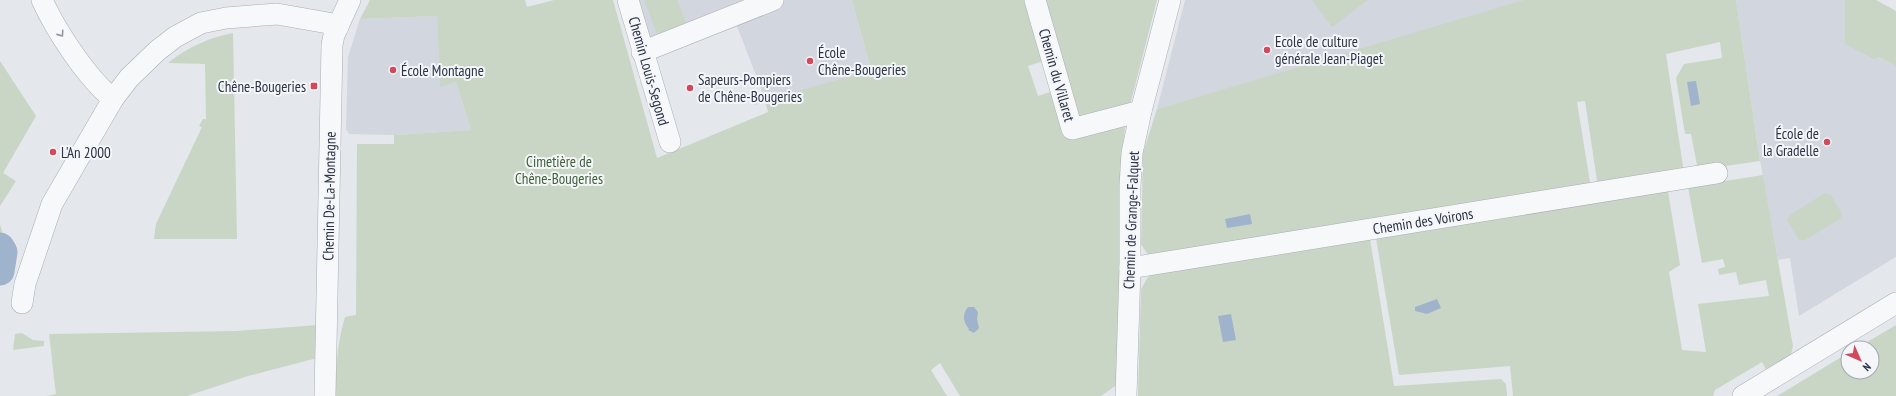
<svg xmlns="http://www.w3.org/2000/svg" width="1896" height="396" viewBox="0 0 1896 396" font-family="'PT Sans Narrow',sans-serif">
<rect width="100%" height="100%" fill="#e4e7ec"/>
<g fill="#d2d6de">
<path d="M639 0H852L871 70 755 105 754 102 762 91 735 21 654 52Z"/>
<path d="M1185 0H1528L1157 109Z"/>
<path d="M1736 0H1845V44L1879 57 1896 66V257L1799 316 1790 258 1778 260 1760 160Z"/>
<path d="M437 16 440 86 456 82 471 130 394 135 349 134 346 129 348 57 360 19Z"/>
</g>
<g fill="#c9d6c5">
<path d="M370 0H525L527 7 554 0H613L657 158 768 112 765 101 871 70 852 0H1029L1046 60 1028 66 1038 96 1056 90 1069 135 1126 120 1121 162 1118 384 1101 396H960L940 363 931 370 947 396H335C336 369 337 343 345 317L356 315 357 144H394V135L471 130 456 82 440 87 437 16 360 19Z"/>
<path d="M644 0H677L686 23 657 34Z"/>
<path d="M1042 0H1157L1129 109 1079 124Z"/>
<path d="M1312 0H1368L1332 27Z"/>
<path d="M1524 0H1736L1760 161 1698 170 1691 134H1685L1676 78 1684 64 1722 58 1720 42 1666 54 1684 173 1598 187 1585 101 1577 102 1591 189 1149 256 1141 244 1143 153 1157 109Z"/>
<path d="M1845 0H1876L1896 11V66L1879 57 1874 59 1845 44Z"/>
<path d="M233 33 237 239H154L156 224 202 127 199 126 203 119H206L205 64 168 63C188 47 208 38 233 33Z"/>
<path d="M0 61 36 116 3 173 16 181 0 206Z"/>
<path d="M1763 175 1793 346 1790 358 1768 373 1762 362 1715 390 1713 396H1513L1510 366 1399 375 1376 238 1668 191 1680 265 1669 272 1682 350 1706 352 1698 304 1769 296 1766 280 1739 285 1736 272 1719 275 1718 269 1725 267 1723 259 1702 263 1688 187Z"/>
<path d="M1825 193 1831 195 1842 214 1840 219 1805 240H1799L1787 220 1790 215Z"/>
<path d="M0 224 7 249 0 285Z"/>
<path d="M1370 239 1394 386 1501 379 1506 384 1507 396H1138L1141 289 1148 277 1158 272Z"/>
<path d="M318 325 317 358 248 376 187 396H47L56 394C53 374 52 355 49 334L236 331Z"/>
<path d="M1896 325V396H1777L1848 353V372H1872V348H1857Z"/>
<path d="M22 333 33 340 44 341V346L13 350 15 334Z"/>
</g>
<g fill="#9fb4cc">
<path d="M1696 81 1700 104 1691 106 1687 82Z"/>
<path d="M1250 214 1252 224 1227 228 1225 219Z"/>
<path d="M1437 299 1441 308 1427 314 1415 311V307Z"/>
<path d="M968 307H974L978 312 977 319 979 328 974 333 968 330 969 329C963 322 962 314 968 307Z"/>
<path d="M1231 314 1236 340 1223 342 1218 316Z"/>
</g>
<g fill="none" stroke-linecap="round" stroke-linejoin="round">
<path stroke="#9fb4cc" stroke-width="29" d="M0 247 3 252 0 271"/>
<g stroke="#a9aeb7" stroke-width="22">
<g id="minor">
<path d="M42 0C56 31 87 78 113 99"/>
<path d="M628 0 670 142"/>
<path d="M1035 0 1072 129 1141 111"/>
<path d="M642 52 773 0"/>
<path d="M1130 268 1717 173"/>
<path d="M22 303 25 284 52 204 113 99 129 78 157 51 175 37 201 23 226 18 277 14 328 23 338 27"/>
<path d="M325 396 332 45 334 35 350 0"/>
<path d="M1126 396 1130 268V186L1132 153 1141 111 1170 0"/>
<path d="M1743 396 1896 303"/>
</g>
</g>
<use href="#minor" stroke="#f7f8fa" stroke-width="21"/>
</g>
<defs><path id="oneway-chevron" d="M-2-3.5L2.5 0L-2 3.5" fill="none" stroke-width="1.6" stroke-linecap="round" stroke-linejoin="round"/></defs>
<use stroke="#9196a0" href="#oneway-chevron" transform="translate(61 34) rotate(55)"/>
<g fill="#d1495b" stroke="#f4f6f9" stroke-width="1.5">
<circle cx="1267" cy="50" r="4"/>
<circle cx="810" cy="61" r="4"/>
<circle cx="393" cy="70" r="4"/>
<rect x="310" y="82" width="8" height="8" rx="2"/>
<circle cx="690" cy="88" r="4"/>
<circle cx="1827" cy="142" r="4"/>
<circle cx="53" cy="152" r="4"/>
</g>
<g text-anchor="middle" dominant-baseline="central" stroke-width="4" stroke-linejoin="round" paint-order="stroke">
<g font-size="15" fill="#2b3445" stroke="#f4f6f9" text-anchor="start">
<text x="1275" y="41">Ecole de culture<tspan x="1275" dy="17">générale Jean-Piaget</tspan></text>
<text x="818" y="52">École<tspan x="818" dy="17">Chêne-Bougeries</tspan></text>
<text x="401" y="70">École Montagne</text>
<text x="698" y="79">Sapeurs-Pompiers<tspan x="698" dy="17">de Chêne-Bougeries</tspan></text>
<text x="306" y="86" text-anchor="end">Chêne-Bougeries</text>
<text x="1819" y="133" text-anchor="end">École de<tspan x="1819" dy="17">la Gradelle</tspan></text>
<text x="61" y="152">L'An 2000</text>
</g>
<g font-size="15" fill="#2b3445" stroke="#f4f6f9">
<text transform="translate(649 71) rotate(74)">Chemin Louis-Segond</text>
<text transform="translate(1057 75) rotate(74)">Chemin du Villaret</text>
<text transform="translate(329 196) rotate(-89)">Chemin De-La-Montagne</text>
<text transform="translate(1131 220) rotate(-88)">Chemin de Grange-Falquet</text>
<text transform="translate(1423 221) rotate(-9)">Chemin des Voirons</text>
</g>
<g font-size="15" fill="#3f6138" stroke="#f4f6f9">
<text x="559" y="161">Cimetière de<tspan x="559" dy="17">Chêne-Bougeries</tspan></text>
</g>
</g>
<g transform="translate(1860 360) rotate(135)"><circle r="19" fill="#f4f6f9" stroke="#a4a8b1"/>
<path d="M0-3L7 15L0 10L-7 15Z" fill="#d1495b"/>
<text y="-6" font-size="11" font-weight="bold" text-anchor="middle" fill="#2b3445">N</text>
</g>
</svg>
